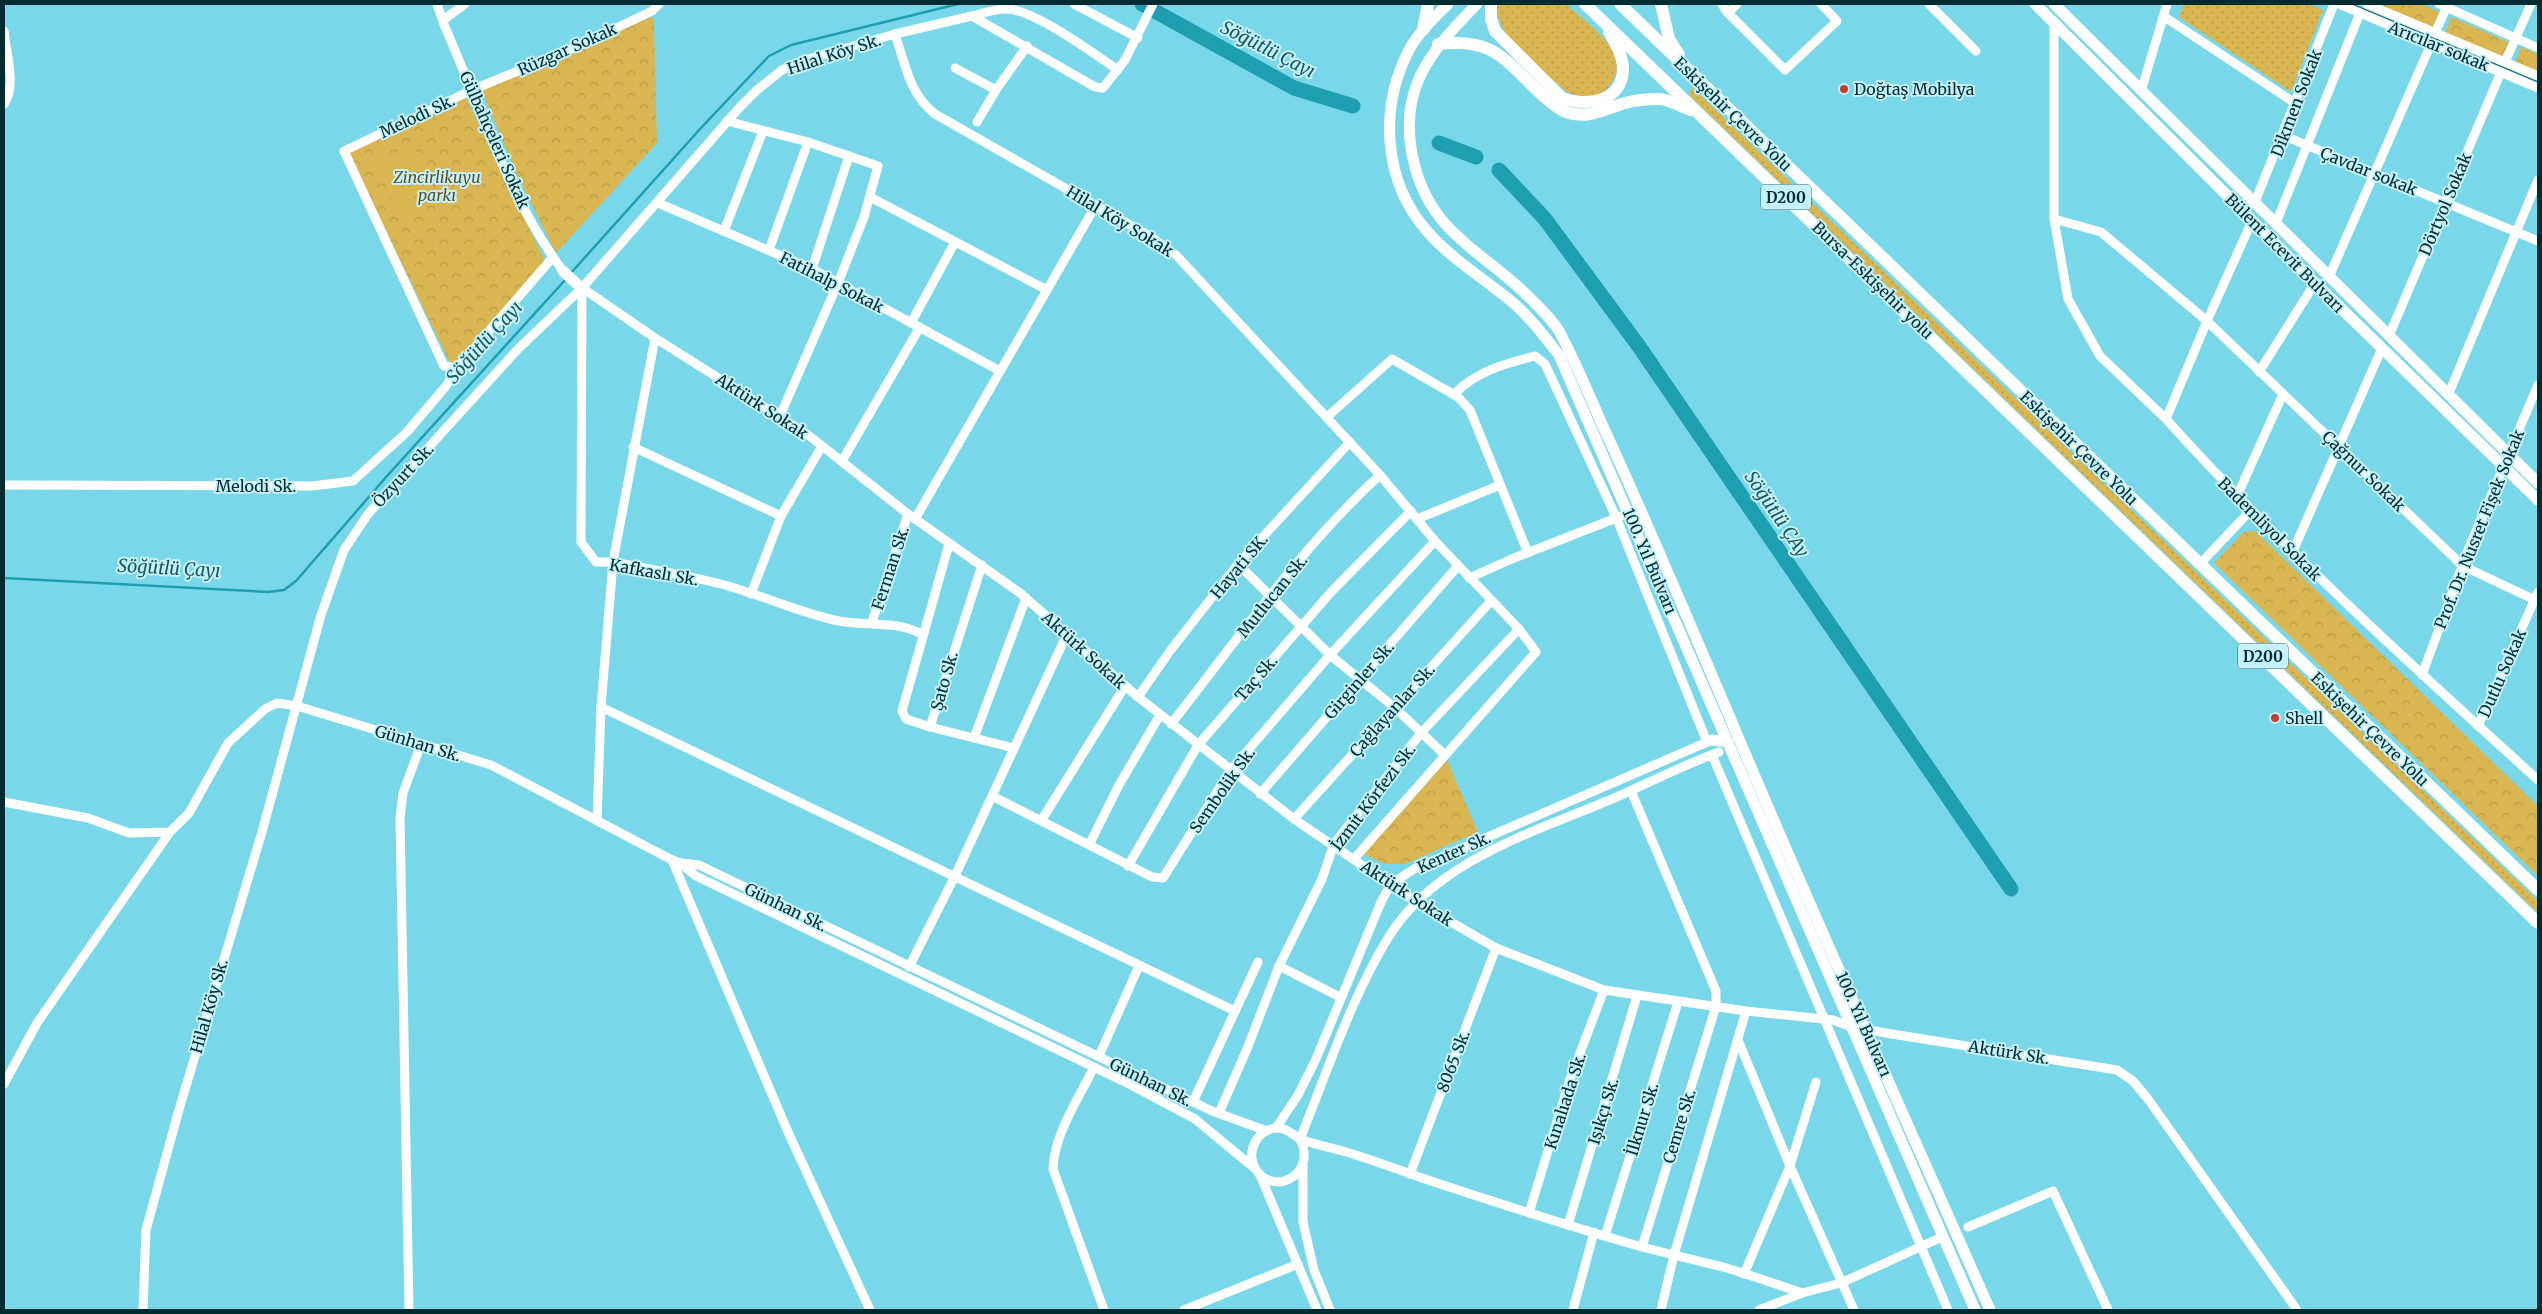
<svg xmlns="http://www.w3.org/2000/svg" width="2542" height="1314" viewBox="0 0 2542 1314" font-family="Merriweather,serif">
<defs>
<pattern id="grass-dots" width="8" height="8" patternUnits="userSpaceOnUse" patternTransform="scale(1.25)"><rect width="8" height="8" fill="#d9b652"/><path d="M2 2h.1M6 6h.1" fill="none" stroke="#b89d48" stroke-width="1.8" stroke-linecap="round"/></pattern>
<pattern id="park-crowns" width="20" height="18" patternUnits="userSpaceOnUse" patternTransform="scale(1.25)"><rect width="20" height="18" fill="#d9b652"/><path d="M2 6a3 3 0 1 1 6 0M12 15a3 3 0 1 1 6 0" fill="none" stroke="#b89d48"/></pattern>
</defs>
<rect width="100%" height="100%" fill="#78d8e9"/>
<g fill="url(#grass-dots)">
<path d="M1496 4H1566C1585 22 1630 50 1613 80 1610 85 1608 89 1603 92 1590 99 1580 98 1567 92 1542 70 1496 39 1496 4Z"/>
<path d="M2184 4H2308L2323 10 2291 92 2179 17Z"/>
<path d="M1692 87 2538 901V913L1689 95Z"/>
</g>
<g fill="url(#park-crowns)">
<path d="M2377 4H2420L2442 13 2434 30Z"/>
<path d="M654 17 657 143 556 253 518 177 480 87 599 31Z"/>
<path d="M2451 17 2511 43 2504 59 2445 34Z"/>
<path d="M2521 47 2538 54V75L2515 64Z"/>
<path d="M466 97 546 263 452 367 347 151Z"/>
<path d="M2255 531 2538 806V876L2214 563 2244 532Z"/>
<path d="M1447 760 1478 832 1405 864H1385L1364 854Z"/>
</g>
<g fill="#d9b652">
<path d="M413 146 422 166 382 184 373 164Z"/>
<path d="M423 174 437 201 422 208 408 181Z"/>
<path d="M401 185 413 213 400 218 388 191Z"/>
</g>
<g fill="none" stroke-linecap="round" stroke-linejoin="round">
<g stroke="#1e9fb1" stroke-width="2.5">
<path d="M571 273 700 129 769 56 791 45 958 4"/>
<path d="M4 578 268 592 284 590 296 581 387 476 566 279"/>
</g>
<g stroke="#1e9fb1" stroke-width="15">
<path d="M1142 4 1294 88 1353 106"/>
<path d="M1439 143 1476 157"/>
<path d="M1499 170 1545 219 1638 345 2011 889"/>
</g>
<g stroke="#fff" stroke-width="9">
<path d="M437 4 445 27C481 109 509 199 563 271"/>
<path d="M1074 4 1138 38"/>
<path d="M1722 4 1726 11 1785 70 1837 21 1821 4"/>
<path d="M1929 4 1976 51"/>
<path d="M2339 4 2538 88"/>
<path d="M2367 4 2538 76"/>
<path d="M2439 4 2538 48"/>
<path d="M1728 13 1737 4"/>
<path d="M972 16C983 13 995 9 1006 9 1034 9 1094 54 1118 70"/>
<path d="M2163 16 2295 103"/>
<path d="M443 20 465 4"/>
<path d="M2054 21V219L2068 299 2100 356 2166 419"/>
<path d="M4 31C6 53 17 86 4 104"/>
<path d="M2435 33 2448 4"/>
<path d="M895 34C905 63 909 94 935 114L1153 238 1176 255 1380 475 1435 541 1330 655 1230 771 1163 878 1152 877 1089 845 1119 785 1160 715"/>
<path d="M2505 62 2531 4"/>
<path d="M955 68 996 90"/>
<path d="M2142 88 2167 4"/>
<path d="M727 121 808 142 878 166 864 217 838 283 780 416"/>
<path d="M977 122 996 90 1027 46"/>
<path d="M2282 135 2538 241"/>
<path d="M870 197 1047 290"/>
<path d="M2255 202 2334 4"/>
<path d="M658 203 812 269 1000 371"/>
<path d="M2054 219 2101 232 2207 321 2463 566 2535 600"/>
<path d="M2252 221 2207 321 2166 419C2282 548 2410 664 2538 780"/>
<path d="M2276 223 2360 13"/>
<path d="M724 231 763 131"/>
<path d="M769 250 808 142"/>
<path d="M553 257 457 368 444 366 344 151 472 90 585 43 652 11 659 4"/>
<path d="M812 269 849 156"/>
<path d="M2329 277 2431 44"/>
<path d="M578 285 655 338 807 434 908 514 1020 593 1138 697 1294 819 1416 902 1496 948 1604 990 1746 1011 1833 1020 1851 1027 1898 1035 2117 1070 2133 1081 2148 1099 2297 1310"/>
<path d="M582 288 581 542 596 562H613C649 569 686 575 721 584 759 594 795 611 834 620 863 627 896 619 923 635"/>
<path d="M911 323 955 242"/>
<path d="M2389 336 2501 72"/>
<path d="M2259 372 2315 283"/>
<path d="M2449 393 2538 180"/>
<path d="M1454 394C1477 371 1504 364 1535 356L1545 364 1616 517 1707 742"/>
<path d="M1327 417 1392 359 1458 397 1470 410 1528 553"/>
<path d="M633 447 781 516"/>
<path d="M842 461 920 327"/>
<path d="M4 485 312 486 353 481 407 432 446 386 457 368"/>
<path d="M2237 496 2283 394"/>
<path d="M915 519 1096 205"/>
<path d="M1417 519 1500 485"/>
<path d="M2293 551 2382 348"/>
<path d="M1238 564 1330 655 1394 707 1445 755"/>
<path d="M2200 564 2251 510"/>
<path d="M982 565 930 727 974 738 1026 598"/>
<path d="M1469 578 1514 558 1629 513"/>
<path d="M751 594 781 516 822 446"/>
<path d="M872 622 908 514"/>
<path d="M2422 675 2468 550 2538 385"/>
<path d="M1138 697 1170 651 1238 564 1350 442"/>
<path d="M601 707 1235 1011"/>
<path d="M1171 724C1238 639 1300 548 1380 475"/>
<path d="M2478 726 2538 592"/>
<path d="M930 727 906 719 902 711 949 544"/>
<path d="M974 738 1014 748"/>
<path d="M1712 755 1948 1310"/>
<path d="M1631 791 1716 991V1006L1642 1247"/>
<path d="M1260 794 1457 567"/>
<path d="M992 796 1089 845"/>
<path d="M4 802 88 818 129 833 170 832 189 813 228 743 265 709 277 703 297 706 491 765 672 860 681 863 699 865 1212 1111 1267 1131"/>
<path d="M1294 819 1491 601"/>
<path d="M597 821 601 707 613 562 655 338"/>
<path d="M1041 821 1125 686"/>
<path d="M1354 859 1536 652 1519 629"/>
<path d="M672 860 788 1132 870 1310"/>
<path d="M681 864 696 876 1129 1084 1195 1119 1253 1167"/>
<path d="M1128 866 1198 745 1332 591 1411 511"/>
<path d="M1279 966 1340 997"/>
<path d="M909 967 955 876 1067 634"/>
<path d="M1738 1040 1790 1166 1854 1310"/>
<path d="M1099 1056 1139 966"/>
<path d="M1094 1067C1079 1098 1054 1134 1053 1169L1104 1310"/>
<path d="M4 1084 37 1023 170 832"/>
<path d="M1193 1102 1258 962"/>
<path d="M1219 1113 1247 1049 1279 966 1322 879 1334 844 1421 733 1519 629 1435 541"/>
<path d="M1276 1128 1298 1095 1316 1059 1381 902 1391 884 1414 869 1712 740"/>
<path d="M1300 1139C1318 1175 1272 1198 1255 1168 1246 1151 1257 1130 1276 1128 1288 1127 1293 1137 1303 1140 1317 1145 1332 1148 1346 1152 1373 1160 1399 1170 1425 1179 1497 1203 1569 1226 1642 1247 1669 1254 1696 1260 1723 1267 1750 1275 1776 1284 1802 1293"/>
<path d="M1300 1139C1327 1073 1350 1000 1388 938 1436 860 1532 833 1612 799 1647 784 1683 765 1719 752"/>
<path d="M1303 1165V1222L1314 1270 1330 1310"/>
<path d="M1410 1174 1496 948"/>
<path d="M1260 1175 1317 1310"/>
<path d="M1529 1213 1569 1082 1604 990"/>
<path d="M1568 1225 1637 996"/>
<path d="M1968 1227 2053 1191 2108 1310"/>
<path d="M1605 1236 1678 1002"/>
<path d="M1744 1274 1790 1166 1816 1082"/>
<path d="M143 1310 146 1230 178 1113 262 832 321 615 344 550 368 514 519 348 582 288 740 107 757 90 782 70 805 60 895 34 972 16 1095 87 1103 88 1125 60 1153 4"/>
<path d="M409 1310 400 818 403 793 421 744"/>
<path d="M1184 1310 1298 1264"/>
<path d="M1573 1310 1594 1232"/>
<path d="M1661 1310 1674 1255 1746 1011"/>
<path d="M1759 1310 1802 1293 1841 1283 1942 1237"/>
</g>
<g stroke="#fff" stroke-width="11">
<path d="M1448 4C1434 18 1418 33 1409 50 1379 108 1383 181 1427 231 1450 258 1483 278 1511 301 1529 316 1544 336 1559 355L1975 1310"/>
<path d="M1477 4C1428 54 1395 92 1415 167 1434 238 1489 254 1535 303 1543 311 1553 321 1559 331 1579 368 1594 408 1612 446 1657 545 1699 645 1742 746 1822 935 1907 1122 1990 1310"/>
<path d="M2035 4 2315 283 2538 500"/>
<path d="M2054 4 2538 483"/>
<path d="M563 271 578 285"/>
<path d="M1712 740 1728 742"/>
</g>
<g stroke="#fff" stroke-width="12">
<path d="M1491 4V19L1495 31 1562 98C1586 107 1623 103 1623 68 1623 57 1615 42 1609 32"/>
<path d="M1585 4 2538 923"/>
<path d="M1620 4 2538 890"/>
<path d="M1661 4 1669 39 1679 55"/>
<path d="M1423 30 1428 4"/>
<path d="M1438 44C1493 38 1502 57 1539 92 1547 99 1556 108 1566 112 1588 120 1604 109 1625 103 1636 100 1648 99 1659 99 1669 99 1681 107 1691 110"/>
</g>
<path stroke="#1e565f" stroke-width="1" d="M2352 4 2538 82"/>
</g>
<g fill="#c93c2d" stroke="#c5f1f9" stroke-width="2">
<circle cx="1844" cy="89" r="5"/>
<circle cx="2275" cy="718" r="5"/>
</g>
<g text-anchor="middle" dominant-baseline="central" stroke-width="4" stroke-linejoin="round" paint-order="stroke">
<g fill="#c5f1f9" stroke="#3b666d" stroke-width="1">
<rect x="1761" y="184.5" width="50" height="25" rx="4"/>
<rect x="2238" y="643.5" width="50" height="25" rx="4"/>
</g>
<g font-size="15" font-weight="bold" fill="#002b31">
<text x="1786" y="197">D200</text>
<text x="2263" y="656">D200</text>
</g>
<g font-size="16" fill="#002b31" stroke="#c5f1f9">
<text transform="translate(2439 46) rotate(22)">Arıcılar sokak</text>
<text transform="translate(567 49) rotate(-24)">Rüzgar Sokak</text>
<text transform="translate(834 54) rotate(-18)">Hilal Köy Sk.</text>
<text transform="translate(2296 103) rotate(-69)">Dikmen Sokak</text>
<text transform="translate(1733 114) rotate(44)">Eskişehir Çevre Yolu</text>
<text transform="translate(417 116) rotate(-25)">Melodi Sk.</text>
<text transform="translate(495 140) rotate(66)">Gülbahçeleri Sokak</text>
<text transform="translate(2369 171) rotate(22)">Çavdar sokak</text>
<text transform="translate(2445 204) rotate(-67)">Dörtyol Sokak</text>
<text transform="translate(1120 221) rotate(31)">Hilal Köy Sokak</text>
<text transform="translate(2285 253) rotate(45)">Bülent Ecevit Bulvarı</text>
<text transform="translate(1873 280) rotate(44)">Bursa-Eskişehir yolu</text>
<text transform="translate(832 282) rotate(27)">Fatihalp Sokak</text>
<text transform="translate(762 406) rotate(33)">Aktürk Sokak</text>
<text transform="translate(2079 448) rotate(44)">Eskişehir Çevre Yolu</text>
<text transform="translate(2364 471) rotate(44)">Çağnur Sokak</text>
<text transform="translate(403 475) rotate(-47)">Özyurt Sk.</text>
<text x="256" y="486">Melodi Sk.</text>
<text transform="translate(2270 529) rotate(45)">Bademliyol Sokak</text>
<text transform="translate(2479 529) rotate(-68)">Prof. Dr. Nusret Fişek Sokak</text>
<text transform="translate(1650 561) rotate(67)">100. Yıl Bulvarı</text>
<text transform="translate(1239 566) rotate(-50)">Hayati SK.</text>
<text transform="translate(890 568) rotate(-72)">Ferman Sk.</text>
<text transform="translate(654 572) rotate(10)">Kafkaslı Sk.</text>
<text transform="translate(1272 596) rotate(-51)">Mutlucan Sk.</text>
<text transform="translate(1084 650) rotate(42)">Aktürk Sokak</text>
<text transform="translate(2502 673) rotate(-66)">Dutlu Sokak</text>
<text transform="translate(1256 678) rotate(-49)">Taç Sk.</text>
<text transform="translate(1359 680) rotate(-49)">Girginler Sk.</text>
<text transform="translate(944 681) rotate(-74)">Şato Sk.</text>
<text transform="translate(1392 710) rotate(-48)">Çağlayanlar Sk.</text>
<text transform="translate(2370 729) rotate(44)">Eskişehir Çevre Yolu</text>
<text transform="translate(418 743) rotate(17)">Günhan Sk.</text>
<text transform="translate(1222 790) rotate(-55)">Sembolik Sk.</text>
<text transform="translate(1373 797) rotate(-53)">İzmit Körfezi Sk.</text>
<text transform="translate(1454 852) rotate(-24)">Kenter Sk.</text>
<text transform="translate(1407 893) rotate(33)">Aktürk Sokak</text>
<text transform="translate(786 907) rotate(26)">Günhan Sk.</text>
<text transform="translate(209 1006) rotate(-74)">Hilal Köy Sk.</text>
<text transform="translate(1864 1024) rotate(66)">100. Yıl Bulvarı</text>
<text transform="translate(2009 1052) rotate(9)">Aktürk Sk.</text>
<text transform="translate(1453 1061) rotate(-69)">8065 Sk.</text>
<text transform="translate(1151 1082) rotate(26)">Günhan Sk.</text>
<text transform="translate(1565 1101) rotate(-72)">Kınalıada Sk.</text>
<text transform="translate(1603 1111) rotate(-73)">Işıkçı Sk.</text>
<text transform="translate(1642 1119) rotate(-73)">İlknur Sk.</text>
<text transform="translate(1679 1126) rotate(-73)">Cemre Sk.</text>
</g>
<g font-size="16" fill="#002b31" stroke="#c5f1f9" text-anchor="start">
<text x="1854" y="89">Doğtaş Mobilya</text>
<text x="2285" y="718">Shell</text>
</g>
<g font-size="16" font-style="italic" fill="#5e4e23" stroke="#c5f1f9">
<text x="437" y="177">Zincirlikuyu<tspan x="437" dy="18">parkı</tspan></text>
</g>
<g font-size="18" font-style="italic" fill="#165761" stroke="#c5f1f9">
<text transform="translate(1268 49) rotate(27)">Söğütlü Çayı</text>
<text transform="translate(484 342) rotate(-48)">Söğütlü Çayı</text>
<text transform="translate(1777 514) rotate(56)">Söğütlü ÇAy</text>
<text transform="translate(169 568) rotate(3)">Söğütlü Çayı</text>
</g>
</g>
<rect width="2542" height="1314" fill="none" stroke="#002b31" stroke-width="10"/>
</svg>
